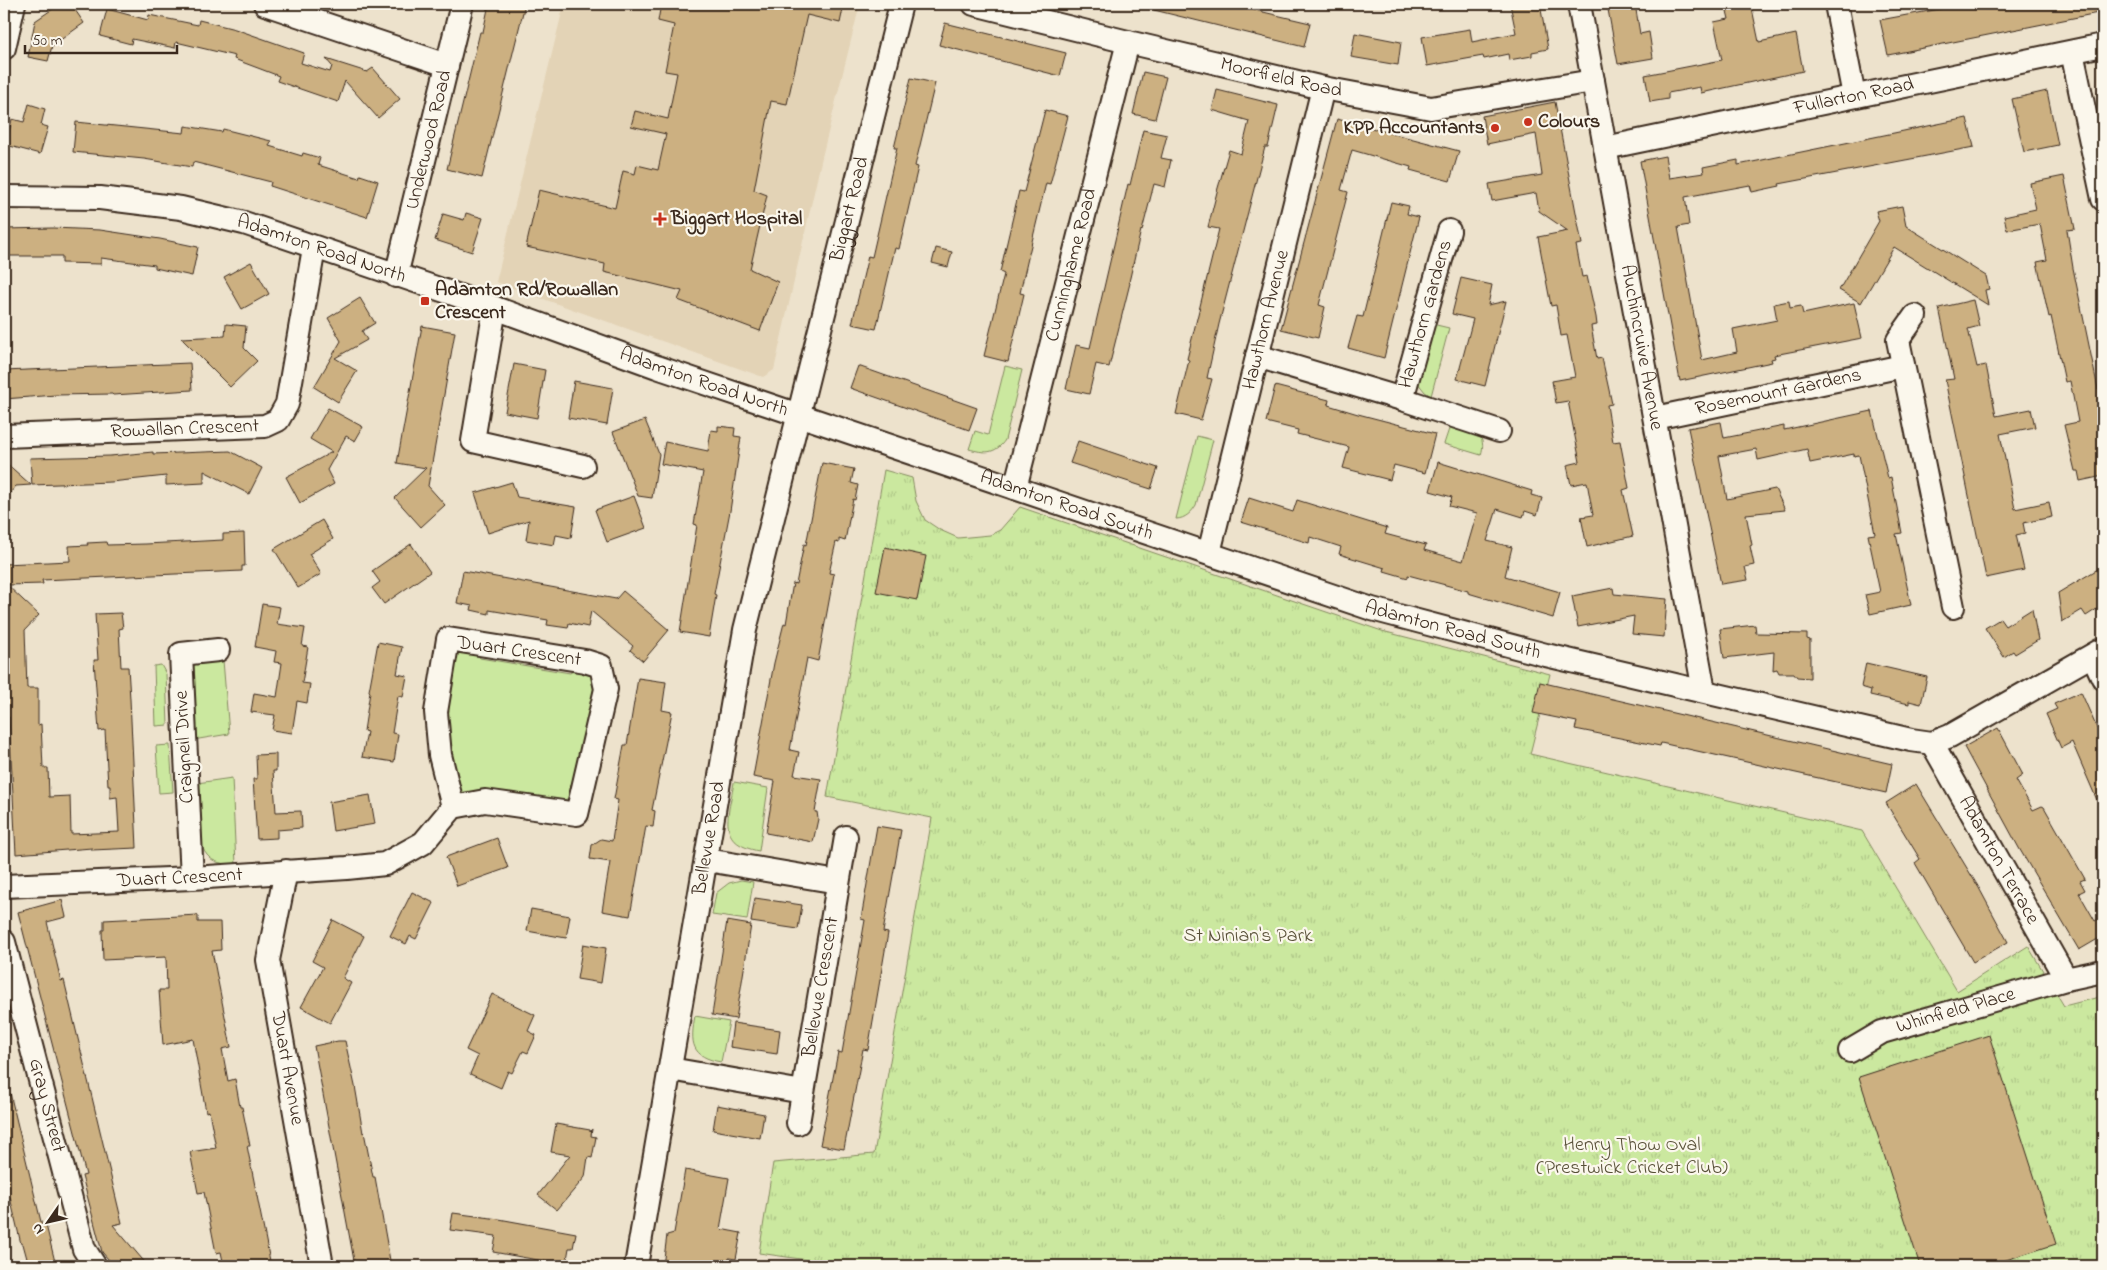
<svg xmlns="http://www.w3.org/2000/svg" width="2107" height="1270" viewBox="0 0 2107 1270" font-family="'Indie Flower',sans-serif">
<defs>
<pattern id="park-tufts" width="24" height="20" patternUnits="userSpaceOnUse" patternTransform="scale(1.25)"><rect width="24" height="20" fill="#cbe89f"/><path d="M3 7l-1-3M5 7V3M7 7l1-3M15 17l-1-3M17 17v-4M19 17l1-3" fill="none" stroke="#afc788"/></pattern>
</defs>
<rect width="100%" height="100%" fill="#ede2cc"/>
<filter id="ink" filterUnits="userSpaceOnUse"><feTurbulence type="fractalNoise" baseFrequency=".02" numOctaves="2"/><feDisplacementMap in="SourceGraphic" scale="10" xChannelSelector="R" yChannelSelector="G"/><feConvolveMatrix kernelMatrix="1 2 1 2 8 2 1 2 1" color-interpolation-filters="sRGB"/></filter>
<g filter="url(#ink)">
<path fill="#e3d3b6" d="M564 4H860L822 157 774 370 763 377 496 282Z"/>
<g fill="#cbe89f" stroke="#83895e">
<path d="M1428 323 1449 328 1431 396 1425 392 1417 382Z"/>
<path d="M1005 366 1022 370 1005 440C995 455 984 453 969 449L975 431 988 435Z"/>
<path d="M1451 423 1477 431C1483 440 1484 445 1481 455L1444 444Z"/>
<path d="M1197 436 1213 440 1196 505C1192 512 1185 519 1176 519Z"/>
<path d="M459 649 475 650 480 658 570 673 577 668 590 670 597 682 575 791 567 799 556 802 457 797 442 714 452 654Z"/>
<path d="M223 660 229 734 193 740 192 667 196 663Z"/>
<path d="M161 665 166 674 168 725 156 726 154 666Z"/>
<path d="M170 745 173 792 159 793 156 746Z"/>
<path d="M232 778 236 865C227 864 217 864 210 858 193 844 198 804 197 783Z"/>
<path d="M734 782 768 788 759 851C715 843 729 815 734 782Z"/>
<path d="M741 880 753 882 747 920 712 915 716 893 729 883Z"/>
<path d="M695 1016 729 1022 721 1062C691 1057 690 1043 695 1016Z"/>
</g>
<path fill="url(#park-tufts)" stroke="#83895e" d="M884 470 912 478 916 501 925 520 940 530 958 538 990 535 1000 530 1020 507 1382 631 1550 674 1530 754 1862 831 1957 991 2028 946 2064 1006 2103 996V1266H849L759 1253 773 1163 874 1154 932 818 827 797Z"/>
<g fill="#ccb081" stroke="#3b2a1e">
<path d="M60 4H71L84 23 52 46 48 61 28 57 35 21Z"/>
<path d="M489 4H525L482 178 447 169 480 32H483Z"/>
<path d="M661 4H844L840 23 807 15 787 104 771 101 754 190 767 195 750 269 778 282 760 331 678 300 682 291 604 272 605 264 526 247 539 190 615 208 623 171 635 174 637 165 658 170 666 134 631 126 635 111 668 119 677 73 665 71 674 25 658 21Z"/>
<path d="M1155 4H1229L1310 23 1304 47 1154 10Z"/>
<path d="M1510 4H1540L1548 49 1532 52V56L1509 60 1508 54 1484 59 1483 56 1427 66 1422 37 1470 29 1472 42 1516 33Z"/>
<path d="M1607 4H1635L1640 34 1649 32 1653 58 1618 64Z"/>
<path d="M1744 4H1751L1759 42 1796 34 1803 71 1701 93 1700 87 1668 93V99L1650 102 1645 75 1722 60 1714 22 1729 19 1726 7Z"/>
<path d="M1967 4H2103V12L1888 55 1880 20Z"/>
<path d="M107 9 148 20 149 15 198 25 199 20 235 29 304 53 301 63 330 72 332 66 326 59 367 72 373 68 400 99 378 118 345 81 338 102 277 81 279 76 234 59 235 56 176 42 175 48 132 39 131 44 100 36Z"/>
<path d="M945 23 1066 53 1060 76 939 45Z"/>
<path d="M1355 33 1401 42 1398 65 1351 57Z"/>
<path d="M1143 72 1166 77 1155 119 1133 114Z"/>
<path d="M911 78 935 83 915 166 918 167 899 249 895 248 876 329 852 324 868 256 872 257 897 148H894Z"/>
<path d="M1217 90 1278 105 1268 147H1265L1256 181 1219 324 1207 378 1212 379 1201 420 1176 414 1189 360 1187 359 1219 229 1208 227 1218 188 1229 150 1241 154 1249 121 1212 110Z"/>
<path d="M2047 91 2058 145 2024 152 2012 99Z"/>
<path d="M1555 102 1582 244 1576 245 1582 277 1587 276 1596 317 1597 325 1591 326 1597 359 1602 358 1609 390 1612 404 1607 405 1613 442 1620 441 1629 488 1623 490 1633 536 1587 547 1581 517 1593 515 1587 482 1571 485 1567 465 1580 462 1568 401 1556 403 1552 381 1575 377 1567 335 1561 336 1556 305 1551 306 1538 237 1568 231 1539 211 1536 193 1492 201 1489 184 1542 175 1536 134 1487 144 1482 116Z"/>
<path d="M29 104 45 109 41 125 48 127 40 154 6 145 12 119 24 122Z"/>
<path d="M1045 110 1068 116 1050 184 1046 183 1028 258 1020 293 1024 294 1008 362 984 356 1004 274 1000 272 1019 191 1024 192Z"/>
<path d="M1967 118 1974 147 1779 184 1780 186 1752 192 1750 185 1685 197 1689 225 1678 227 1702 360 1737 352 1733 329 1777 320 1774 304 1789 301 1790 308 1801 306 1803 314 1854 303 1862 338 1774 355 1775 358 1771 359 1772 362 1680 381 1640 161 1665 156 1669 178 1704 173 1703 167 1738 160V165Z"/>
<path d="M1337 119 1459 151 1450 181 1410 170 1411 167 1352 150 1341 190 1348 192 1319 305 1325 307 1318 338 1281 329Z"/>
<path d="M76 122 184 133 185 126 222 132 223 129 271 141 269 146 302 156 303 153 320 158 318 165 359 178 360 175 378 181 367 217 270 186 271 182 193 162 192 167 144 159 73 152Z"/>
<path d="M1143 130 1167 135 1161 158 1171 160 1165 187 1154 184 1142 231 1141 230 1129 282 1130 283 1109 367 1096 364 1089 394 1066 389 1076 345 1090 348 1128 184 1130 185Z"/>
<path d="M2064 176 2075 229 2067 230 2073 268 2098 389 2103 388V476L2080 481 2078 471H2075L2064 425 2078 422 2070 381 2065 382 2051 316 2049 317 2037 262 2047 260 2040 224 2007 230 2004 216 2036 209 2030 183Z"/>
<path d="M1391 202 1409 206 1407 214 1419 217 1384 358 1348 348 1357 316 1363 317Z"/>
<path d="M1902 206 1906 226 1986 276 1989 289 1985 290 1988 305 1894 247 1861 303 1839 290 1879 221 1876 211Z"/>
<path d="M466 213 483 218 472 252 435 240 443 214 464 220Z"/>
<path d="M53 228 100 230 160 239 198 247 192 276 155 268V265L101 258V264L62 263V256H4V229Z"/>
<path d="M936 248 952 252 948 267 932 263Z"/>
<path d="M251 262 269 294 242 309 224 277Z"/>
<path d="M1461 278 1492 285 1488 305 1506 301 1485 386 1457 379 1473 319 1452 314Z"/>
<path d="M360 298 375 323 362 331 367 340 335 358 357 371 338 402 314 387 341 341 328 318Z"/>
<path d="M1973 300 1979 326 1968 329 1977 367 1986 365 1996 416 2031 409 2035 427 2000 434 2015 509 2049 502 2052 517 2023 523 2025 533 2016 535 2024 570 1986 578 1945 380 1954 379 1939 308Z"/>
<path d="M226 324 246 326 244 348 257 361 230 387 181 338 225 336Z"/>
<path d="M422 326 455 332 428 486 445 505 421 527 395 498 426 468 397 463Z"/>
<path d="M190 363 192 390 113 395 112 394 56 395 4 399V371Z"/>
<path d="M514 364 545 370 537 418 505 412Z"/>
<path d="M858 366 977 408 969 430 850 388Z"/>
<path d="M574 381 613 388 607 425 568 418Z"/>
<path d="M1275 386 1329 400 1328 405 1358 414 1435 434 1425 473 1394 465 1390 480 1343 468 1349 447 1297 434 1298 430 1266 422Z"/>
<path d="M328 408 363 427 355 441 346 436 327 470 334 484 300 503 286 477 332 452 310 439Z"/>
<path d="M1872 411 1888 478 1891 477 1902 533 1896 534 1911 605 1870 614 1865 595 1880 592 1868 535 1875 534 1859 455 1854 456V454L1810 463 1807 449 1758 460 1756 449 1719 456 1727 499 1775 489 1785 510 1746 514 1752 545 1750 546 1754 565 1745 567 1748 580 1721 584 1688 428 1721 422 1724 438 1784 426V430Z"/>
<path d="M645 420 659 454 652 498 638 496 613 432Z"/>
<path d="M718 426 735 428 734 436 741 437 730 511 714 594 716 595 709 637 680 632 697 525 694 524 703 472 661 464 665 442 708 451 711 430 718 431Z"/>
<path d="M1078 441 1158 468 1151 489 1070 463Z"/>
<path d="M230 451 262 468 249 494 204 471V483L166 485V476L111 482 32 485 30 458 110 456 153 452V454Z"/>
<path d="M4 461 31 485 16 486 4 500Z"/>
<path d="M1438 462 1532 491 1531 495 1542 498 1537 515 1525 511 1523 517 1497 509 1487 541 1512 547 1505 576 1560 592 1553 618 1468 593V591L1408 575V578L1384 571 1385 568 1339 554 1341 547 1310 537 1309 543 1241 522 1249 498 1293 512 1297 500 1387 528 1385 534 1426 545 1424 550 1463 561 1477 513 1449 506 1452 497 1430 491Z"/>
<path d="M822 463 854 469 851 483 858 485 855 500 853 499 845 541 839 539V543L836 542 829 573 834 574 818 661 807 658 790 750 799 752 794 775 821 779 815 812H817L818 819 813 842 766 833 775 781 753 777 774 663 784 623 786 624 793 583 796 584 804 544 806 545Z"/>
<path d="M512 482 517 497 576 507 571 538 556 535 554 545 526 540 529 520 488 533 475 493Z"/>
<path d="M634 496 646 528 607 542 595 510Z"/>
<path d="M322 520 333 539 309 554 321 574 298 588 274 549Z"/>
<path d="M244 533 245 566H242V571L42 580 43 584 7 585 39 615 25 630 27 688H38V725L41 724 43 768H48L49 797 70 796 71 834 119 832 117 797 110 798V786H108L105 730 99 731 94 660H98L95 614 121 613 123 628 119 629 121 667H128L130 699 137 848 92 850V848L16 854 9 717H4V564L70 561 69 546 88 545 87 543 106 542 107 545 146 544 223 540V534Z"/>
<path d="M411 544 430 572 384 604 372 588 380 582 372 571Z"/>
<path d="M885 547 926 556 917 600 876 592Z"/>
<path d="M2103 566V605L2086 616 2082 610 2062 622 2058 593Z"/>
<path d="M463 571 616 599 623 591 669 630 643 661 630 650 633 646 591 611 588 627 569 623 568 628 547 625 548 620 489 610V614L471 610 472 606 457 603Z"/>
<path d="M1613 588 1614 594 1667 599 1664 637 1632 634 1634 616 1578 627 1572 596Z"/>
<path d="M262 604 280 607 277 624 305 628 302 646 308 647 302 683 310 684 307 703 297 701 292 733 272 730 275 715 251 712 254 693 277 697 282 663 274 662 276 651 255 647Z"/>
<path d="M2032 609 2038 640 2015 654 2013 651 2004 657 1985 628 2000 619 2005 626Z"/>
<path d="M1755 625 1756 633 1807 634V639L1810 640V678L1797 677 1794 673H1779L1777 669 1773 670 1774 652 1724 658 1720 629Z"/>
<path d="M378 642 402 647 397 674 407 676 403 697 398 696 392 733 398 734 394 762 362 757 367 732 364 731 370 692 369 691Z"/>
<path d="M1866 663 1927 677 1921 704 1909 701V704L1870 695 1871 690 1861 687Z"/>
<path d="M638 678 666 682 662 710 672 712 652 810 655 811 653 827 646 826 630 916 602 911 610 862 590 859 592 845 601 839 612 841 618 800 614 799 624 745H627Z"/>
<path d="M1540 682 1892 764 1886 793 1661 743 1660 746 1575 729 1577 722 1533 713Z"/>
<path d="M2081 692 2103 742V814L2072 742 2061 748 2046 714 2057 709 2054 704Z"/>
<path d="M1998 728 2023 775 2016 780 2033 810 2042 806 2044 807 2085 879 2080 881 2085 890 2079 893 2095 921 2103 916V936L2079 950 2019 848 1964 747Z"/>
<path d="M276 754V771H273L276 812 301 811 302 828 277 830V838L257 839 253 779H257L256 755Z"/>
<path d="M1916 784 1979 888 2008 942 1973 962 1915 863 1920 859 1886 803Z"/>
<path d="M370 795 375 824 333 831 329 802Z"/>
<path d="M877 826 901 830 883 932 888 933 868 1050 863 1049 844 1149 820 1145 838 1052 842 1053 865 920 861 919Z"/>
<path d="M497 838 508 868 457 886 446 857Z"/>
<path d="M412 892 434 903 416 939 410 936 406 944 390 936Z"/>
<path d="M755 898 802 905 798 929 751 922Z"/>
<path d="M62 900 66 917 47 922 61 981 64 980 122 1223 113 1225 148 1266H114L102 1252 82 1176 86 1175 18 912Z"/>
<path d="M531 909 570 916 566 938 527 931Z"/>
<path d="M198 915V922H220L221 950 212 951 231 1047 222 1049 228 1081 235 1079 240 1107H242L250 1146H247L271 1266H224L221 1252 216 1253 204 1192 198 1193 190 1152 216 1148 209 1111 206 1112 193 1039 163 1045 159 990H167L166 957 103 960 102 930H104V920Z"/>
<path d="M333 920 364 936 343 978 351 983 330 1023 301 1007 323 967 312 961Z"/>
<path d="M727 921 751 925 736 1019 712 1015Z"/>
<path d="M583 944 606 948 601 983 577 979Z"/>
<path d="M492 994 535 1015 528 1031 536 1035 528 1053 523 1051 512 1073 508 1071 501 1088 470 1074 478 1056 466 1050Z"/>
<path d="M733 1023 780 1030 777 1054 730 1047Z"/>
<path d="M1989 1035 2056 1244 1987 1266H1920L1859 1077Z"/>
<path d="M338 1041H345L355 1086 363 1133 364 1132 373 1177H375L391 1266H355L314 1046Z"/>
<path d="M10 1093 42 1226 46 1225 56 1266H29L23 1244H21L10 1197 4 1199V1094Z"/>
<path d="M717 1105 764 1114 760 1138 713 1130Z"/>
<path d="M556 1124 590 1130V1132L592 1129 591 1136 596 1137 592 1158 588 1157 585 1177 557 1210 538 1195 570 1155 551 1152Z"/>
<path d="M685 1170 729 1178 720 1229 741 1233 736 1259 729 1258 728 1266H663L667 1235 674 1233Z"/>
<path d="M453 1213 499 1219 576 1233 573 1248H569L566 1265 493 1252 496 1236 450 1230Z"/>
</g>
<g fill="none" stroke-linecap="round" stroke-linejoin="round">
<g stroke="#3b2a1e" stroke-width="26">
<g id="minor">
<path d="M265 4 447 65"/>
<path id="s1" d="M974 4 1128 42 1323 88 1431 108 1593 81"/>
<path id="s2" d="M1579 4 1704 691"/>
<path d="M1836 4 1854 96"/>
<path d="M4 48 14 4"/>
<path d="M2072 52 2103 199"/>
<path id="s3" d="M1605 148 2103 45"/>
<path id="s4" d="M4 197 100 198 181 208 244 223 495 308 657 367 1372 609 1546 655 1911 740 1932 743 1950 736 2103 649"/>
<path id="s5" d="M396 276 462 4"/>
<path d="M495 308 473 441 583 466"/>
<path d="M1915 316 1898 340 1953 607"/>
<path d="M1257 356 1402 399 1499 431"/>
<path id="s6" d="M1402 399 1449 231"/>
<path id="s7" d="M1655 418 1903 366"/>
<path id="s8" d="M4 436 265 426 278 420 287 404 314 248"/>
<path id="s9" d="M1015 488 1128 42"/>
<path id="s10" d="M1209 553 1323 88"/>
<path d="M2093 656 2103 678"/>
<path id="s11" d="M1932 743 2066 979"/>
<path d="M707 860 838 882"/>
<path id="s12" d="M286 871 268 960 322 1266"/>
<path d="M192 878 181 654 218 650"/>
<path id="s13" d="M4 886 192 878 347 868 385 864 423 843 453 807 485 801 577 814 606 689 601 666 585 661 448 639 436 712 440 755 453 807"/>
<path id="s14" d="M4 942 84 1249 95 1266"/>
<path id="s15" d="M1850 1051 1882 1032 2066 979 2103 971"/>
<path d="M670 1069 803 1092"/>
<path id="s16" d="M798 1123 846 837"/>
<path id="s17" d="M636 1266 745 630 901 4"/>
</g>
</g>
<use href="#minor" stroke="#fbf7ec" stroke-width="22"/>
</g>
</g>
<g fill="#c8321e" stroke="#fbf7ec" stroke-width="2">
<circle cx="1528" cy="122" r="5"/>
<circle cx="1495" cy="128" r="5"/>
<path d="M657.5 211.5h5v5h5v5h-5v5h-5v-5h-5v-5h5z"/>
<rect x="420" y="296" width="10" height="10" rx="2.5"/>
</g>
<g text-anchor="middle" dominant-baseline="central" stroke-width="4.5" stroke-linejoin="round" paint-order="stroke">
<g font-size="20" fill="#3b2a1e" stroke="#fbf7ec">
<text stroke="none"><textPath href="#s1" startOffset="316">Moorfield Road</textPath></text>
<text stroke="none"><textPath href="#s3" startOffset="254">Fullarton Road</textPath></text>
<text stroke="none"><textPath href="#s5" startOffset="140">Underwood Road</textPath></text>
<text stroke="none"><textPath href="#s17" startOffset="1079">Biggart Road</textPath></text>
<text stroke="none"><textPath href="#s4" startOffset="324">Adamton Road North</textPath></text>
<text stroke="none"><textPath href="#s9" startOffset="230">Cunninghame Road</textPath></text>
<text stroke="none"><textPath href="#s6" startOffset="88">Hawthorn Gardens</textPath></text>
<text stroke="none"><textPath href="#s10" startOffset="240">Hawthorn Avenue</textPath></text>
<text stroke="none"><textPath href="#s2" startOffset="349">Auchincruive Avenue</textPath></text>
<text stroke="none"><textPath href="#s4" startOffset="729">Adamton Road North</textPath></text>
<text stroke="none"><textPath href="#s7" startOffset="126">Rosemount Gardens</textPath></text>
<text stroke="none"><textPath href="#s8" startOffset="181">Rowallan Crescent</textPath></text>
<text stroke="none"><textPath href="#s4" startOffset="1112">Adamton Road South</textPath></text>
<text stroke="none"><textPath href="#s4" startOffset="1518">Adamton Road South</textPath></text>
<text transform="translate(519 652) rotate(8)">Duart Crescent</text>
<text transform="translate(185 747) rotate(-93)">Craigneil Drive</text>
<text stroke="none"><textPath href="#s17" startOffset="434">Bellevue Road</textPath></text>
<text stroke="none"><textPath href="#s11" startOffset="135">Adamton Terrace</textPath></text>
<text stroke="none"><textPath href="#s13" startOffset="176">Duart Crescent</textPath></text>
<text stroke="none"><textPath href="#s16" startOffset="138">Bellevue Crescent</textPath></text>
<text stroke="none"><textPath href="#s15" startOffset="114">Whinfield Place</textPath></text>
<text stroke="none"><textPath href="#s12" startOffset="201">Duart Avenue</textPath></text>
<text stroke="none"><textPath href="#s14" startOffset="169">Gray Street</textPath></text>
</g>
<g font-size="20" font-weight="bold" fill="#3b2a1e" stroke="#fbf7ec" text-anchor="start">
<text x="1538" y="122">Colours</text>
<text x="1485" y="128" text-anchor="end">KPP Accountants</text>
<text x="671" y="219">Biggart Hospital</text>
<text x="435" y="290">Adamton Rd/Rowallan<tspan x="435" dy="23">Crescent</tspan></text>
</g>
<g font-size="20" fill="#585038" stroke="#fbf7ec">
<text x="1248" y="936">St Ninian's Park</text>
<text x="1632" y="1145">Henry Thow Oval<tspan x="1632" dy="23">(Prestwick Cricket Club)</tspan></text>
</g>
</g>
<rect width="2107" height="1270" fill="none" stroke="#fbf7ec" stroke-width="20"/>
<rect x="10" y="10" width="2087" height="1250" fill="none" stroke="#3b2a1e" stroke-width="2" filter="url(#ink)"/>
<g transform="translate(48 1222) rotate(236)" stroke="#fbf7ec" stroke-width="4" paint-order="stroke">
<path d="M0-4L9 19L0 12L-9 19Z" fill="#3b2a1e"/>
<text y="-8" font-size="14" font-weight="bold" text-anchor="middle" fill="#3b2a1e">N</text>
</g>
<path d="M25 45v8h152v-8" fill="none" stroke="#3b2a1e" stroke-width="2.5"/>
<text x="32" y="45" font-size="15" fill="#3b2a1e" stroke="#fbf7ec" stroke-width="4" paint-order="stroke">50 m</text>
</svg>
